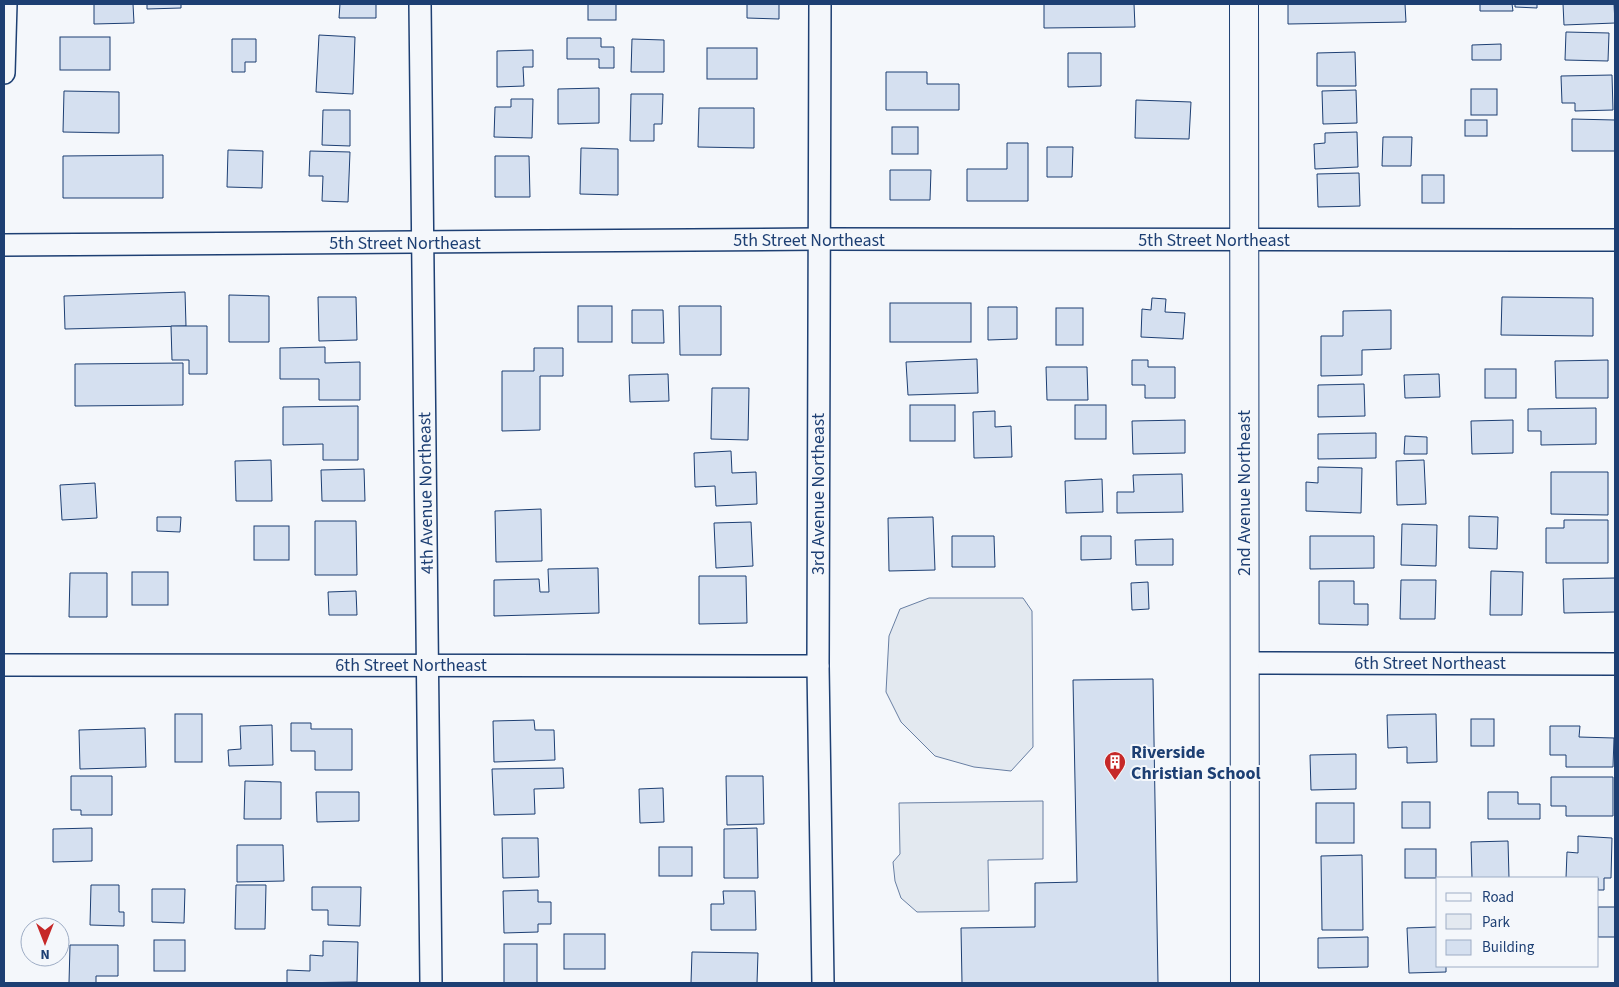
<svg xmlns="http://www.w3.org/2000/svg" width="1619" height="987" viewBox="0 0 1619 987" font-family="'Source Sans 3',sans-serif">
<rect width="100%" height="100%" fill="#f4f7fb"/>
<g fill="#e3e9f0" stroke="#687fa3">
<path d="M929 598H1023L1032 611 1033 747 1011 771 974 767 935 756 901 722 886 692 889 636 900 609Z"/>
<path d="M1043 801V859L988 860 989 911 917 912 901 898 895 881 893 862 900 854 899 803Z"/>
</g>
<g fill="#d5e0f0" stroke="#1d3f73">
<path d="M94 4H133L134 23 94 24Z"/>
<path d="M147 4H181V8L147 9Z"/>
<path d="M340 4H376V18H339Z"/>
<rect x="588" y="4" width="28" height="16"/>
<path d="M726 4H779V19L747 18V4Z"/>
<path d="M1044 4H1134L1135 27 1044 28Z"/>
<path d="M1288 4H1405L1406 22 1288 24Z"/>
<path d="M1480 4H1512L1513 11H1480Z"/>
<path d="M1515 4H1537V8L1515 7Z"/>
<path d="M1563 4H1614L1615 23 1564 25Z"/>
<path d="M1566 32 1609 33 1608 61 1565 60Z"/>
<path d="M319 35 355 37 353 94 316 92Z"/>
<rect x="60" y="37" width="50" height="33"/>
<path d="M567 38H601V47H614V68H599V59H567Z"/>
<path d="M232 39H256V62H245V72H232Z"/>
<path d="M632 39 664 40V72H631Z"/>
<path d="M1501 44V60H1472V45Z"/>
<rect x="707" y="48" width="50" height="31"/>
<path d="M533 50V67H523L524 86 497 87V51Z"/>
<path d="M1355 52 1356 86H1317V53Z"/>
<path d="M1068 53H1101V86L1068 87Z"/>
<path d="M886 72H927V84H959V110H886Z"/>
<path d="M1612 75 1613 110 1575 111V103H1562L1561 76Z"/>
<path d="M599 88V123L558 124V89Z"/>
<rect x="1471" y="89" width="26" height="26"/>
<path d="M1356 90 1357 123 1323 124 1322 91Z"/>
<path d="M64 91 119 92V133L63 132Z"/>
<path d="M631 94H663L662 124H654V141H630Z"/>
<path d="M511 99H533L532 138 494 137 495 107H511Z"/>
<path d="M1136 100 1191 102 1189 139 1135 138Z"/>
<path d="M699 108H754V148L698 147Z"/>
<path d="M323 110H350V146L322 145Z"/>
<path d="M1572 119 1615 120V151H1572Z"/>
<rect x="1465" y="120" width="22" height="16"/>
<rect x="892" y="127" width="26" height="27"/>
<path d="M1357 132 1358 167 1315 169 1314 144 1325 143V133Z"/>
<path d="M1383 137H1412L1411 166H1382Z"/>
<path d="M1007 143H1028V201H967V169H1007Z"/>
<path d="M1047 147H1073L1072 177H1047Z"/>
<path d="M581 148 618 149V195L580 194Z"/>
<path d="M228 150 263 151 262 188 227 187Z"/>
<path d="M310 151 350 152 348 202 322 201 323 176H309Z"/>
<path d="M163 155V198H63V156Z"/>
<path d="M495 156H529L530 197H495Z"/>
<path d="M890 170H931L930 200H890Z"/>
<path d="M1359 173 1360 206 1318 207 1317 174Z"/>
<rect x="1422" y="175" width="22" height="28"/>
<path d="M185 292 186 326 65 329 64 296Z"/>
<path d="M229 295 269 296V342H229Z"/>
<path d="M318 297H356L357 340 319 341Z"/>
<path d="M1502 297 1593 298V336L1501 335Z"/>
<path d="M1152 298 1166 299 1165 312 1185 313 1183 339 1141 337 1142 309 1151 310Z"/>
<rect x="890" y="303" width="81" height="39"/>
<rect x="578" y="306" width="34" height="36"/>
<path d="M679 306H721V355H680Z"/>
<path d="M988 307H1017V339L988 340Z"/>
<rect x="1056" y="308" width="27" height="37"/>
<path d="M632 310H663L664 343H632Z"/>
<path d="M1391 310V349L1362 350V375L1321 376V336H1343V311Z"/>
<path d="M171 326H207V374H189V360H172Z"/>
<path d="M325 347V363L360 362V400H319V379H280V348Z"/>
<path d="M534 348H563V376H540V430L502 431V371H534Z"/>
<path d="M977 359 978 393 908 395 906 362Z"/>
<path d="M1132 360H1148V367H1175V398H1145V385H1132Z"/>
<path d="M1608 360V398H1556L1555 361Z"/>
<path d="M183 363V405L75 406V364Z"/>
<path d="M1046 367H1087L1088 400H1047Z"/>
<rect x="1485" y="369" width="31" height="29"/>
<path d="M668 374 669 401 630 402 629 375Z"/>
<path d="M1439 374 1440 397 1405 398 1404 375Z"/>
<path d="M1364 384 1365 416 1318 417V385Z"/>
<path d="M712 388H749L748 440 711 439Z"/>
<rect x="910" y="405" width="45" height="36"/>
<rect x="1075" y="405" width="31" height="34"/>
<path d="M358 406V460H323V444L283 445V407Z"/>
<path d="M1596 408V444L1541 445V431H1528V409Z"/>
<path d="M995 411V427L1011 426 1012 457 974 458 973 412Z"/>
<path d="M1185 420V453L1133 454 1132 421Z"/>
<path d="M1513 420V453L1472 454 1471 421Z"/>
<path d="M1376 433V458L1318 459V434Z"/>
<path d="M1405 436 1427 437V454H1404Z"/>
<path d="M731 451 732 473 756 472 757 504 716 506 715 486 695 487 694 453Z"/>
<path d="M271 460 272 501H236L235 461Z"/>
<path d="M1424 460 1426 504 1397 505 1396 461Z"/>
<path d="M1318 467 1362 468 1361 513 1306 511V482L1318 483Z"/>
<path d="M364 469 365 501H322L321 470Z"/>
<path d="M1551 472H1608V515L1551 514Z"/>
<path d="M1182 474 1183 512 1117 513V492H1134L1133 475Z"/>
<path d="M1102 479 1103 512 1066 513 1065 481Z"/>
<path d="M95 483 97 518 62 520 60 485Z"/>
<path d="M541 509 542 561 496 562 495 511Z"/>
<path d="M1469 516 1498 517 1497 549 1469 548Z"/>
<path d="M157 517H181L180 532 157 531Z"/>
<path d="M933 517 935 570 889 571 888 518Z"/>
<path d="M1564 520H1608V563H1546V528H1564Z"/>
<path d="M315 521H356L357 575H315Z"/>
<path d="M751 522 753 566 716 568 714 523Z"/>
<path d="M1402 524 1437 525 1436 566 1401 565Z"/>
<rect x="254" y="526" width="35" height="34"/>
<path d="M952 536H994L995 567H952Z"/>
<path d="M1081 536H1111V559L1081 560Z"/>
<path d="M1310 536H1374V568L1310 569Z"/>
<path d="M1173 539V565H1136L1135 540Z"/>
<path d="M598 568 599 613 494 616V580L539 579 540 592H549L548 569Z"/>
<path d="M1491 571 1523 572 1522 615H1490Z"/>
<rect x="132" y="572" width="36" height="33"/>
<path d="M70 573H107V617H69Z"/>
<path d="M699 576H746L747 623 699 624Z"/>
<path d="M1615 578V612L1564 613 1563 579Z"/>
<path d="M1401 580H1436L1435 619H1400Z"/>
<path d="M1319 581H1354V604H1368V625L1319 624Z"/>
<path d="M1148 582 1149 609 1132 610 1131 583Z"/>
<path d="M356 591 357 615H329L328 592Z"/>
<path d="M1153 679 1158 983H962L961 928 1035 927V883L1077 882 1073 680Z"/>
<rect x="175" y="714" width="27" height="48"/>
<path d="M1436 714 1437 762 1407 763V747L1388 748 1387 715Z"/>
<rect x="1471" y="719" width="23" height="27"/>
<path d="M534 720 535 730H554L555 760 494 762 493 721Z"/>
<path d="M291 723H311V729H352V770H315V751H291Z"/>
<path d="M272 725 273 765 229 766 228 750 241 749 240 726Z"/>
<path d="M1550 726H1580L1579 737 1614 738 1613 767H1566V755H1550Z"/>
<path d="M145 728 146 767 80 769 79 730Z"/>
<path d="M1356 754V789L1311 790 1310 755Z"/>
<path d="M563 768 564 788 534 789 535 814 494 815 492 769Z"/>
<path d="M71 776H112V815H81V810H71Z"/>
<path d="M726 776H763L764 824 727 825Z"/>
<path d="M1551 777H1613V816H1566V806H1551Z"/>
<path d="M245 781 281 782V819H244Z"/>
<path d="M663 788 664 822 640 823 639 789Z"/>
<path d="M316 792H359V821L317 822Z"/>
<path d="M1488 792H1518V804H1540V819H1488Z"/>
<rect x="1402" y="802" width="28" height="26"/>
<rect x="1316" y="803" width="38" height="40"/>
<path d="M92 828V861L53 862V829Z"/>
<path d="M757 828 758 878H724V829Z"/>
<path d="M1578 836 1612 838 1611 878H1604V890H1598V878H1566L1567 852 1578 853Z"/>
<path d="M502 838H538L539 877 503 878Z"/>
<path d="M1508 841 1509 878H1472L1471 842Z"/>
<path d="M237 845H283L284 881 237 882Z"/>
<rect x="659" y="847" width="33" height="29"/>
<rect x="1405" y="849" width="31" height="29"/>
<path d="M1362 855 1363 930H1322L1321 856Z"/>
<path d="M91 885H119V912H124V926L90 925Z"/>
<path d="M236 885H266L265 929H235Z"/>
<path d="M312 887H361L360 926 328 925V910H312Z"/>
<path d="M152 889H185L184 923 152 922Z"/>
<path d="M538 890V902H551V924H538V932L504 933 503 891Z"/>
<path d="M723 891H755L756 930H711V904H724Z"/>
<rect x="1598" y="907" width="17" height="30"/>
<path d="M1437 927 1438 966H1446V972L1409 973 1407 928Z"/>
<rect x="564" y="934" width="41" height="35"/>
<path d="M1368 937V967L1318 968V938Z"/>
<rect x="154" y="940" width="31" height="31"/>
<path d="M323 941 358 942 357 982 287 983V970L310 971V955L323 956Z"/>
<rect x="504" y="944" width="33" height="39"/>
<path d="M70 945H118V976H96V983H69Z"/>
<path d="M692 952 758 953 757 983H691Z"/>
</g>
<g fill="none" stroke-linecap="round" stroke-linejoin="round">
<g stroke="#1d3f73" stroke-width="24">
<g id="street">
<path d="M420 4 431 983"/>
<path d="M820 4 818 666 823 983"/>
<path d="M4 73 6 4"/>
<path d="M4 245 818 239 1615 240"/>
<path d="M1246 663 1615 664"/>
<path d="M4 665 818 666"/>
</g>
</g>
<g stroke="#1d3f73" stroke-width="30">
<path id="secondary" d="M1244 4 1245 983"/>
</g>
<use href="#street" stroke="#f4f7fb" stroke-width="21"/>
<use href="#secondary" stroke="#f4f7fb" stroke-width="28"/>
</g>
<defs>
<g id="building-pin" transform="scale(1.125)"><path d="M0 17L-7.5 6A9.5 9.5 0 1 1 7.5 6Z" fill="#c62828" stroke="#f4f7fb"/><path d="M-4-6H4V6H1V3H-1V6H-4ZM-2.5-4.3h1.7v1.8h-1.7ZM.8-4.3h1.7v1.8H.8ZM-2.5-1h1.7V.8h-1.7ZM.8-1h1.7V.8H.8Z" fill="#fff"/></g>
</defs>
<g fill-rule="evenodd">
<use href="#building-pin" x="1115" y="762"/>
</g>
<g text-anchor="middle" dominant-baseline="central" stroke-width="4" stroke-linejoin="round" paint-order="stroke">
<g font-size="18" fill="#1d3f73" stroke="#f4f7fb">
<text x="809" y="240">5th Street Northeast</text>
<text x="1214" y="240">5th Street Northeast</text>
<text x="405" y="243">5th Street Northeast</text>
<text transform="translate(426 493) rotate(-91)">4th Avenue Northeast</text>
<text transform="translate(1244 493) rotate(-90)">2nd Avenue Northeast</text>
<text transform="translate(818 494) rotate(-90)">3rd Avenue Northeast</text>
<text x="1430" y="663">6th Street Northeast</text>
<text x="411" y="665">6th Street Northeast</text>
</g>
<g font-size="18" font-weight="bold" fill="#1d3f73" stroke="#f4f7fb" text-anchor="start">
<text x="1131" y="752">Riverside<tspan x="1131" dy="21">Christian School</tspan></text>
</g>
</g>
<rect width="1619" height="987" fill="none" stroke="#1d3f73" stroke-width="10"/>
<rect x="1436" y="877" width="162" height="90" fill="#f4f7fb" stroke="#9eadc5"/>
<rect x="1446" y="893" width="25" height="8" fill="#f4f7fb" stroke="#9eadc5"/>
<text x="1482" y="902" font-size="15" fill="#1d3f73">Road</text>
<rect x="1446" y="914" width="25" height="15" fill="#e3e9f0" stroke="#9eadc5"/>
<text x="1482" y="927" font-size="15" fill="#1d3f73">Park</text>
<rect x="1446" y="940" width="25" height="15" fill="#d5e0f0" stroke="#9eadc5"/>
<text x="1482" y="952" font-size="15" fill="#1d3f73">Building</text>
<g transform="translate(45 942) rotate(180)"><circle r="24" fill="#f4f7fb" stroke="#9eadc5"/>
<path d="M0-4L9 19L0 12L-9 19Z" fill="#c62828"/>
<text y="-8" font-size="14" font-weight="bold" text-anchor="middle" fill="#1d3f73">N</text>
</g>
</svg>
